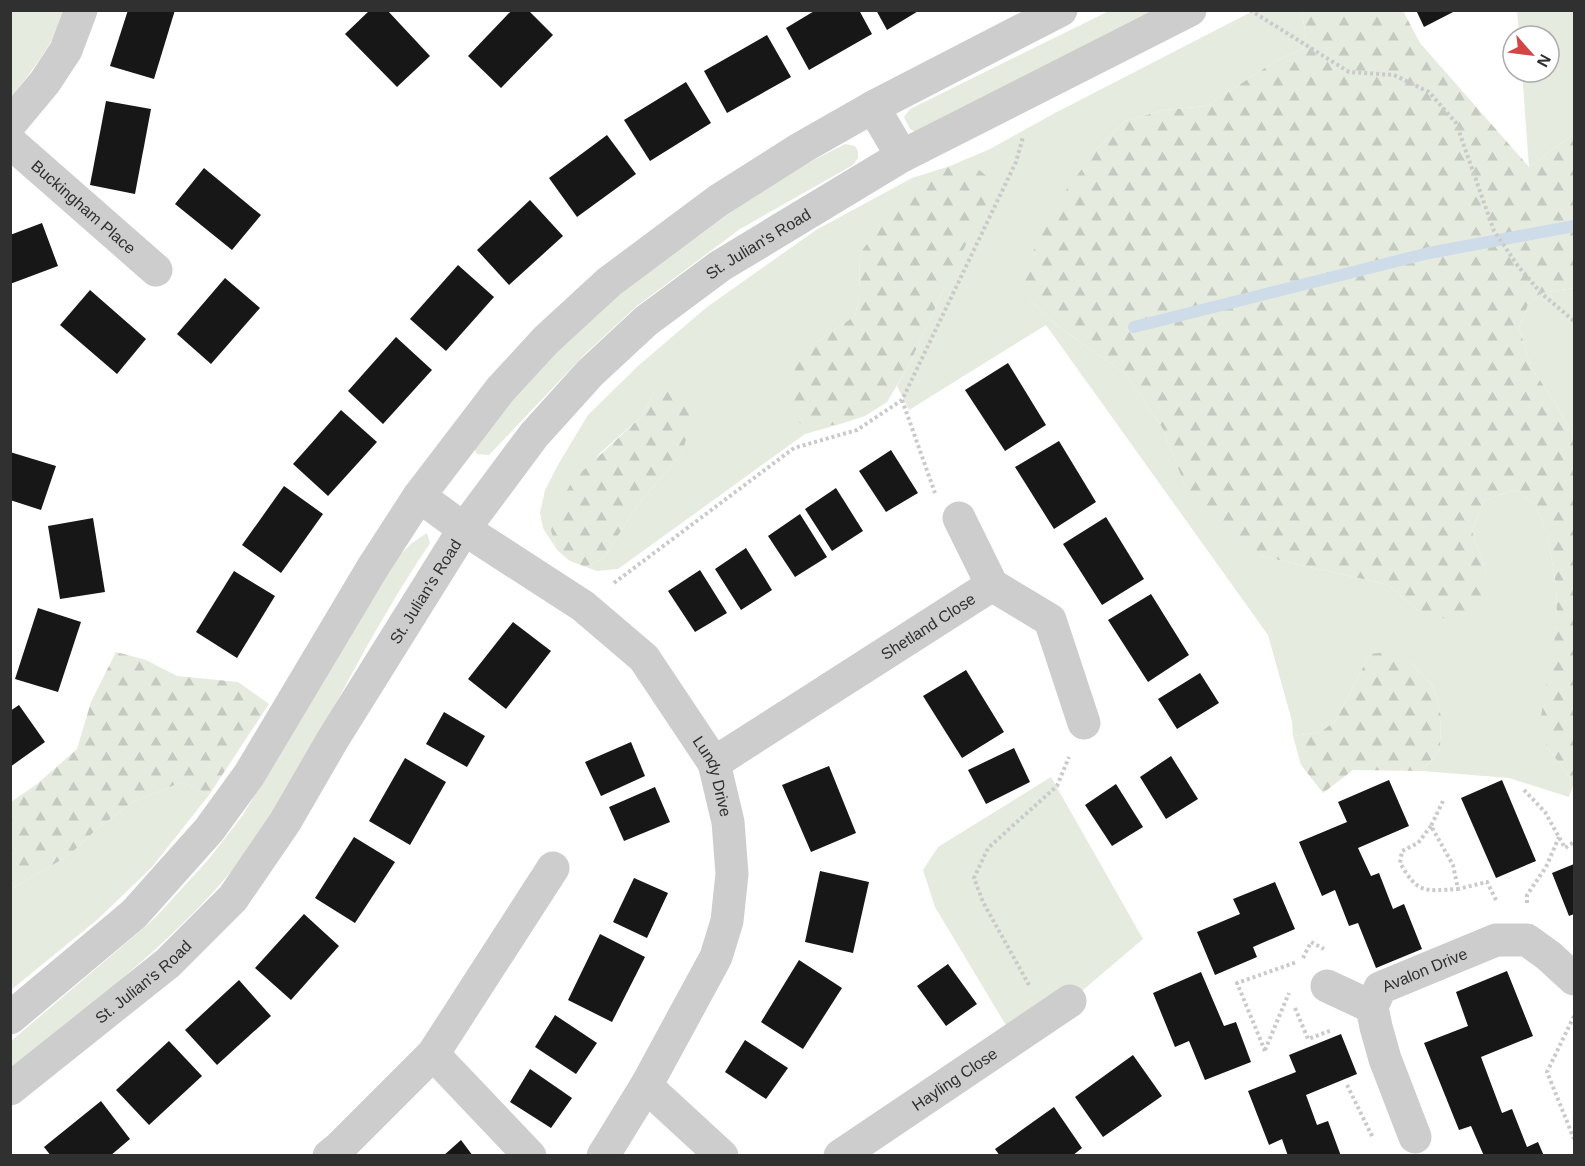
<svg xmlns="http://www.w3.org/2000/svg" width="1585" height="1166" viewBox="0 0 1585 1166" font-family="Arial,sans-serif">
<defs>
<pattern id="forest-firs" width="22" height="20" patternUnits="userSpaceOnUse" patternTransform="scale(1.5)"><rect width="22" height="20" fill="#e5ebdf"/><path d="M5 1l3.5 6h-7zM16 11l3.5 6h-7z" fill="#c5cac0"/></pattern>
</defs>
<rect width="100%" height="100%" fill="#fff"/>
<g fill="#e5ebdf">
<path d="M11 11H70C52 41 34 70 11 97Z"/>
<path d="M1109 11H1160L916 132 910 129 904 117 910 109Z"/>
<path d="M1253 11H1302L1307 47 1277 60 1207 106 1164 110 1125 121 1096 150 1030 300 1056 325 1126 374 1163 429 1185 486 1261 556 1389 585 1418 611 1487 574 1472 531 1484 500 1516 490 1536 505 1548 538 1556 585 1557 625 1551 667 1547 747 1574 783 1569 797 1509 778 1422 771 1440 749 1441 716 1433 686 1411 663 1370 654 1336 720 1321 732 1293 736 1292 721 1268 635 1046 325 909 410 897 386 909 365 944 289 859 255 860 293 855 316 816 342 802 425H837L805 434 618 569 597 571 586 567 604 558 636 507 682 453 655 391 642 416 600 453 551 531 557 550 543 528 540 513 545 490 559 463 588 415 638 366 707 307 816 230 912 178 950 166 990 149 1053 114Z"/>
<path d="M1517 11H1574V134L1529 167 1522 72H1549V36H1519Z"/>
<path d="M845 144 855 146 858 151V158L853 165 740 229 637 306 585 354 489 455 477 454 472 445 559 350 617 296 773 181Z"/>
<path d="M1574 288V437L1557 406 1530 365 1519 327 1528 305 1541 293Z"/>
<path d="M427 533 430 543C398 591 369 641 342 692 316 741 290 791 258 837 193 928 100 996 15 1067H11L10 1042 154 919 208 860 243 815 389 566 412 543Z"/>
<path d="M1051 777 1143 939 1070 1001 1013 1037 935 907 923 870 938 847Z"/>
<path d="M182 782 209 795 152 867 98 919 11 990V889L68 856 97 829 133 802Z"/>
</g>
<g fill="url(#forest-firs)">
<path d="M1302 11H1403L1420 43 1529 167 1574 134V288L1541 293 1528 305 1519 327 1530 365 1557 406 1574 437V783L1547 747 1541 716 1557 625 1556 585 1548 538 1536 505 1516 490 1484 500 1472 531 1487 574 1488 605 1467 625 1418 611 1389 585 1261 556 1216 527 1185 486 1163 429 1126 374 1056 325 1030 300 1021 275 1061 197 1096 150 1125 121 1164 110 1207 106 1277 60 1307 47Z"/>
<path d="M950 166 978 169 989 178V198L944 289 909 365 887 402 865 416 837 425H802L789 412 795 367 816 342 855 316 860 293 859 255 881 224 917 189Z"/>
<path d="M669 383 690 394 691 422 682 453 636 507 604 558 586 567 570 561 557 550 551 531 555 511 573 480 642 416 655 391Z"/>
<path d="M116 652 146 660 177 676 238 682 269 704 209 795 182 782 133 802 97 829 68 856 11 889V802L37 784 77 749 91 702Z"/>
<path d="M1387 652 1411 663 1433 686 1441 716 1440 749 1422 771 1353 770 1323 793 1301 765 1293 736 1321 732 1336 720 1370 654Z"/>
</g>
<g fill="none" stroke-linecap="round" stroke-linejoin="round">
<path stroke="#cedce9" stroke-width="12" d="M1134 327 1429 253 1574 226"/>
</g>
<g fill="#171717">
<path d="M128 10H175L154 79 110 66Z"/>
<path d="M370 10H387L430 56 397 87 345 34Z"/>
<path d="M512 10H528L553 35 501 88 468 56Z"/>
<path d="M816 10H859L872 34 809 70 786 28Z"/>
<path d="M876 10H920L887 30Z"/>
<path d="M1416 10H1457L1424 27Z"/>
<path d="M767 35 791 77 727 113 704 71Z"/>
<path d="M686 82 711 123 650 161 624 120Z"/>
<path d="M106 101 151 109 135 194 90 185Z"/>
<path d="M607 135 636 174 577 217 549 178Z"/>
<path d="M204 168 261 215 232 250 175 204Z"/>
<path d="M530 200 563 236 509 285 477 250Z"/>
<path d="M42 223 58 266 10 284V235Z"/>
<path d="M458 265 494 297 446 351 410 319Z"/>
<path d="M225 278 260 308 211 364 177 334Z"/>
<path d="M90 290 146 339 117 374 60 325Z"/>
<path d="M396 337 432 370 383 424 348 391Z"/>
<path d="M1008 363 1046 425 1005 451 965 390Z"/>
<path d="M341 410 377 442 328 496 293 464Z"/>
<path d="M1059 441 1096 502 1054 529 1015 467Z"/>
<path d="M891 450 918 493 886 512 859 471Z"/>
<path d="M10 452 56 466 41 510 10 500Z"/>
<path d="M284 486 323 514 281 573 242 545Z"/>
<path d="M836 488 863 531 832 551 805 509Z"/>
<path d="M800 514 827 557 795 577 768 536Z"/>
<path d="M1106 517 1144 579 1102 605 1063 544Z"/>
<path d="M93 518 105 592 60 599 48 526Z"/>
<path d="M746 548 772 590 741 610 715 569Z"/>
<path d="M700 570 727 613 695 632 668 591Z"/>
<path d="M234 571 275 596 237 658 196 632Z"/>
<path d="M1151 594 1189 655 1148 682 1108 620Z"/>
<path d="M38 608 81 622 58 692 15 679Z"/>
<path d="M513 622 551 651 506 709 468 679Z"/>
<path d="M966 670 1004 732 962 758 923 696Z"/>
<path d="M1200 673 1219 703 1177 729 1158 699Z"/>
<path d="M19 705 45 742 10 767V711Z"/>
<path d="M444 712 485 736 467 767 426 744Z"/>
<path d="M631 742 645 776 601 796 585 762Z"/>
<path d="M1014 748 1030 782 986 804 968 770Z"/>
<path d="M1171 756 1198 799 1166 819 1140 777Z"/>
<path d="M405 758 446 782 410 845 369 821Z"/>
<path d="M829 766 856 833 811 852 782 785Z"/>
<path d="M1389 780 1409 826 1358 848 1371 876 1379 873 1393 909 1404 904 1422 949 1376 968 1358 923 1349 926 1335 890 1322 896 1299 842 1347 822 1338 802Z"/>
<path d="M1502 780 1536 861 1496 878 1461 798Z"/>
<path d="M1116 784 1143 827 1112 846 1085 805Z"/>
<path d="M655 787 670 822 624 841 609 807Z"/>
<path d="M354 837 395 862 355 923 315 898Z"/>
<path d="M1574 864V914L1569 916 1552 873Z"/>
<path d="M820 871 869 882 853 953 805 942Z"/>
<path d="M634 878 668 893 647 938 613 922Z"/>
<path d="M1275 882 1295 929 1253 947 1257 957 1215 975 1197 932 1240 914 1233 899Z"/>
<path d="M304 914 339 946 291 1000 255 968Z"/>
<path d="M600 934 645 957 612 1022 568 1000Z"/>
<path d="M799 960 842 988 803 1049 761 1022Z"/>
<path d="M948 964 977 1004 946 1026 917 986Z"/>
<path d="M1507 971 1533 1036 1481 1057 1502 1113 1512 1109 1527 1147 1538 1142 1544 1156H1484L1471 1126 1459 1130 1424 1043 1468 1026 1456 992Z"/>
<path d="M1201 972 1224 1026 1236 1022 1251 1062 1205 1080 1189 1041 1175 1047 1153 993Z"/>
<path d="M239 980 271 1016 217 1065 185 1030Z"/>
<path d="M555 1015 597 1043 576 1074 535 1047Z"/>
<path d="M1341 1034 1357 1074 1306 1095 1317 1125 1328 1121 1341 1156H1288L1282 1139 1269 1145 1248 1091 1296 1072 1289 1055Z"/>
<path d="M745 1040 788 1068 766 1099 725 1072Z"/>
<path d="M169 1041 202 1076 149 1125 116 1090Z"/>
<path d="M1133 1055 1162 1096 1103 1137 1075 1097Z"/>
<path d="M530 1069 572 1098 551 1128 510 1102Z"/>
<path d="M101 1101 130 1139 110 1156H51L44 1147Z"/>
<path d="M1054 1107 1082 1148 1072 1156H1000L995 1149Z"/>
<path d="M461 1140 473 1156H443Z"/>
</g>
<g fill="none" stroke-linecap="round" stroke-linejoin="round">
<g stroke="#cacaca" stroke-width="4" stroke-dasharray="3 3" stroke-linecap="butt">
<path d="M1250 10 1349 72 1394 75 1429 92 1456 123 1494 231 1518 266 1541 293 1574 321"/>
<path d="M902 400 935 493"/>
<path d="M614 583 794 448 857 430 902 400 1016 162 1023 137"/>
<path d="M1524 790 1545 812 1565 848 1574 842"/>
<path d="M1443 801 1431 826 1453 865 1458 889 1487 882 1497 902"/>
<path d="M1431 826 1418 843 1402 851 1400 863C1418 894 1424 891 1458 889"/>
<path d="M1527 903V895L1546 867 1559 837"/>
<path d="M1303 958 1311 942 1324 949"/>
<path d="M1029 985 983 902 974 878 988 848 1057 786 1069 757"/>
<path d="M1295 1008 1308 1039 1332 1030"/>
<path d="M1574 1016 1547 1072 1574 1139"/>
<path d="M1265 1050 1289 993"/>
<path d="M1265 1051 1237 983 1297 962"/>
<path d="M1347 1085 1373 1138"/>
</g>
<g stroke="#cdcdcd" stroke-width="33">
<path d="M873 107 902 156"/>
<path d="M10 124 45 82 66 50 81 10"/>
<path id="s1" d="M10 142 156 270"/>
<path id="s2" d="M419 496 464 529 583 606 644 658 714 763 728 822 732 874 727 921 716 957 646 1086 603 1156"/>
<path d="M959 518 992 585"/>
<path id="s3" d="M714 763 992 585 1050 620 1084 723"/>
<path d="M1327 986 1372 1007"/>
<path d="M10 1018 134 914 209 830 249 775 373 567 419 496 500 390 546 340 609 282 719 200 801 148 873 107 1061 10"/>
<path d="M433 1054 530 1156"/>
<path d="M646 1086 722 1156"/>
<path id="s4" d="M10 1089 168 963 233 898 285 822 333 739 464 529 534 435 590 373 646 321 720 266 902 156 1190 10"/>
<path id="s5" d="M1415 1137 1385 1059 1376 1027 1372 1007 1380 988 1496 940H1527L1549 956 1574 979"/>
<path d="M329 1156 340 1147 433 1054 553 868"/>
<path id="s6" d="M840 1156 1070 1001"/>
</g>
</g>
<g text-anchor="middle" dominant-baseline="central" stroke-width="6" stroke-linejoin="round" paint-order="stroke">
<g font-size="16" fill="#303030" stroke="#fff">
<text stroke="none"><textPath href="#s1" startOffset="98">Buckingham Place</textPath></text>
<text stroke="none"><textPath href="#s4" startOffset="1143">St. Julian's Road</textPath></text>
<text stroke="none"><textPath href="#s4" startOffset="656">St. Julian's Road</textPath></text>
<text stroke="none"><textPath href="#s3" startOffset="254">Shetland Close</textPath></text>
<text stroke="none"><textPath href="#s2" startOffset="416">Lundy Drive</textPath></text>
<text stroke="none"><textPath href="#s5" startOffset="206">Avalon Drive</textPath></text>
<text stroke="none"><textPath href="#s4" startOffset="171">St. Julian's Road</textPath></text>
<text stroke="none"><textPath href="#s6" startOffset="138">Hayling Close</textPath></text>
</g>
</g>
<rect width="1585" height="1166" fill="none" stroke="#303030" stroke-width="24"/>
<g transform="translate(1531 54) rotate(118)"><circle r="28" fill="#ffffff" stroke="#acacac" stroke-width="1.5"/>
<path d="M0-4.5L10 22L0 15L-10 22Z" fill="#d44546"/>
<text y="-9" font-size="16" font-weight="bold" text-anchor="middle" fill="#303030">N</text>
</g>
</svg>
